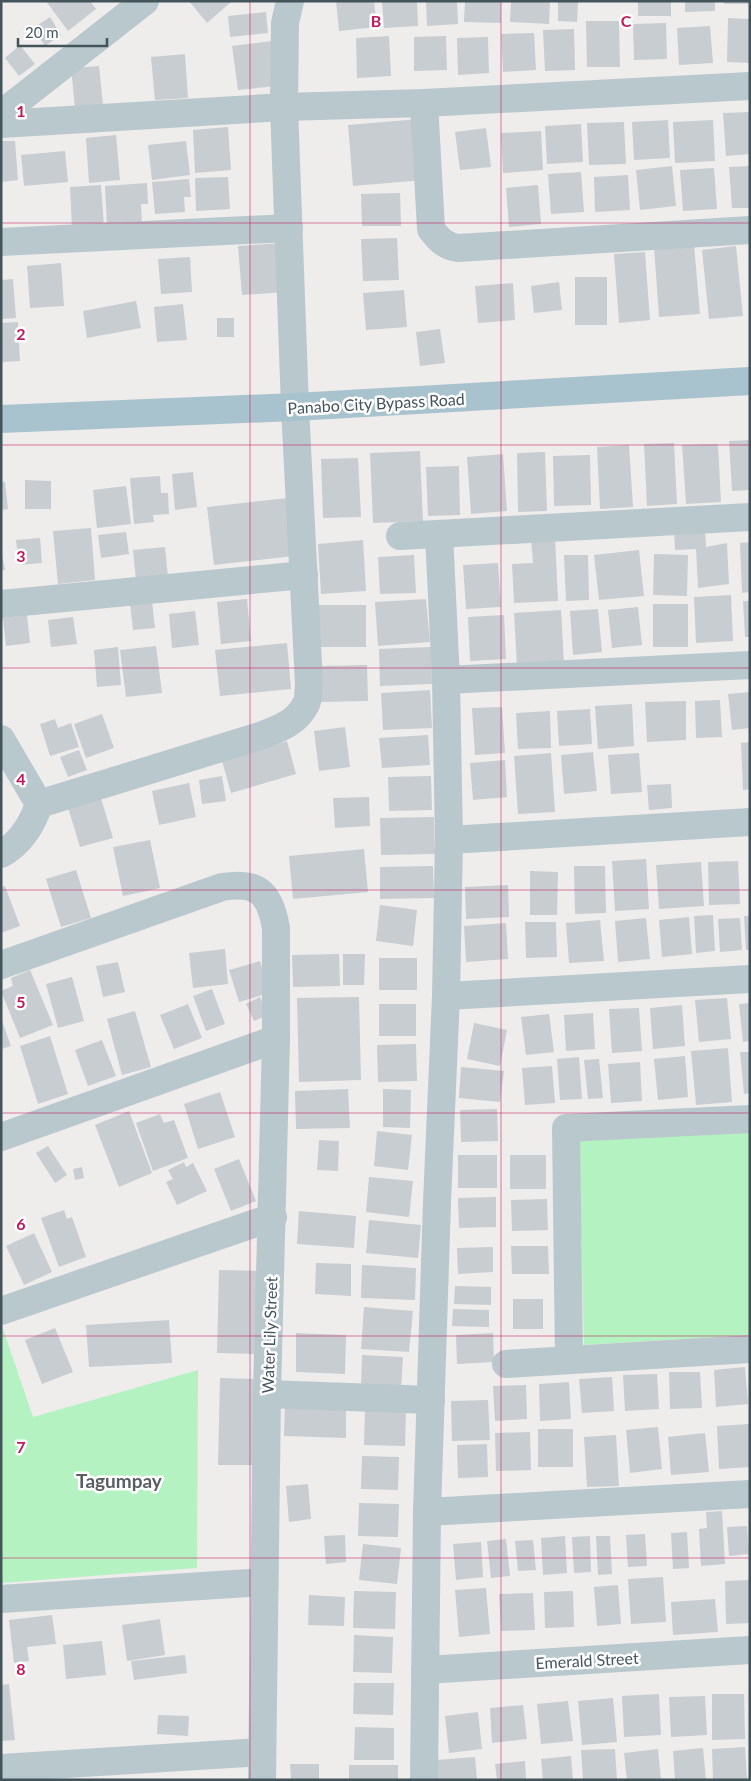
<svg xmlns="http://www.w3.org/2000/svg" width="751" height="1781" viewBox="0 0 751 1781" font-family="Lato,sans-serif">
<rect width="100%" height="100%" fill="#efecec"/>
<g fill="#b5f2c1">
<path d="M750 1130V1335L584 1345 579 1139Z"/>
<path d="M3 1329 33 1417 198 1370 197 1568 1 1583V1330Z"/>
</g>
<g fill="#c8cdd2">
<path d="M46 1H90L96 9 68 31Z"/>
<path d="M189 1H232L207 23Z"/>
<path d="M336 1H374L377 27 339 31Z"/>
<path d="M382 1H417L418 26 384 28Z"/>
<path d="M426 1H457L458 24 427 26Z"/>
<path d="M465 1H501V23L464 22Z"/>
<path d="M511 1H550L549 24 510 22Z"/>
<path d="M558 1H578L577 22 558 21Z"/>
<rect x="638" y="1" width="33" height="15"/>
<path d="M685 1H715V11L685 12Z"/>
<rect x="724" y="1" width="26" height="3"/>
<path d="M266 12 268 33 230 37 228 16Z"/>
<path d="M50 17 61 35 45 46 33 28Z"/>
<path d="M728 18 750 19V63L727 62Z"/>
<path d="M586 21H619L620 67H587Z"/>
<path d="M666 23 667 59 634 60 633 24Z"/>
<path d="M710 26 713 63 679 65 677 28Z"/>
<path d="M574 29 575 70 545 71 543 30Z"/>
<path d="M534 33 536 70 503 72 501 34Z"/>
<path d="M389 36 391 76 357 78 356 38Z"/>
<path d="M446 36 447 70 414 71V37Z"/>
<path d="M488 37 489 73 458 75 457 38Z"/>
<path d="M272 41 277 86 238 90 232 46Z"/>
<path d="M20 45 35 64 19 76 5 58Z"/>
<path d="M185 54 188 98 155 100 151 57Z"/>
<path d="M99 66 103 105 75 108 71 68Z"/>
<path d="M750 112V154L726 156 723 113Z"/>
<path d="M419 119 424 180 353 186 348 125Z"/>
<path d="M668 120 670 158 634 160 632 122Z"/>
<path d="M713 120 715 161 675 163 673 122Z"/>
<path d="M624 122 626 164 589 165 587 123Z"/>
<path d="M581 124 583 162 547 164 545 126Z"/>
<path d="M228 127 231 170 195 173 193 130Z"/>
<path d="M486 128 491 167 460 170 455 132Z"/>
<path d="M541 131 543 170 503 173 501 133Z"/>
<path d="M116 135 120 180 89 183 86 138Z"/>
<path d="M1 141H15L18 180 1 182Z"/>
<path d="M186 141 190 175 152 180 148 145Z"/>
<path d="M65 151 68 182 24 186 21 155Z"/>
<path d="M672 166 676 206 640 210 636 170Z"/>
<path d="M750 166V208H732L729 167Z"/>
<path d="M714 168 717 209 683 211 680 170Z"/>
<path d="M581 172 584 212 551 214 548 174Z"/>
<path d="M628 175 630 210 595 212 594 177Z"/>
<path d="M228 177 230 209 196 211 195 178Z"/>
<path d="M189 179 191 197H184L185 212 155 214 152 182Z"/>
<path d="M147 183 148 204H141L142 224 107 227 105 186Z"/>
<path d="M101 185 104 226 72 228 70 187Z"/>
<path d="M538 185 541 224 509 227 506 188Z"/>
<path d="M400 193 401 226H362L361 194Z"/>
<path d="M397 238 399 280 363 281 361 239Z"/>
<path d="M282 243 286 292 242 295 238 246Z"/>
<path d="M694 244 700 314 659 317 654 247Z"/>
<path d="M736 246 743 316 709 319 702 250Z"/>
<path d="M645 252 650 320 619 323 614 254Z"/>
<path d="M190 257 192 292 161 294 158 259Z"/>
<path d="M61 263 64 306 30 308 27 266Z"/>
<rect x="575" y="277" width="32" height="48"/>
<path d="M13 279 16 318 1 319V280Z"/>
<path d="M559 282 562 310 534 313 531 286Z"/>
<path d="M513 283 515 320 478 323 475 286Z"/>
<path d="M404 290 407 327 366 330 363 293Z"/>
<path d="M136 301 141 328 87 338 83 311Z"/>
<path d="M183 304 187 340 157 342 154 307Z"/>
<rect x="217" y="318" width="17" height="19"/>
<path d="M18 322 20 361 1 362V323Z"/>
<path d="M440 329 445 363 420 366 416 332Z"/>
<path d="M750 440V490L732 491 729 441Z"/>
<path d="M674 443 677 504 647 506 644 444Z"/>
<path d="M718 444 721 502 686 504 682 445Z"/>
<path d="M629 445 633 507 600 509 597 447Z"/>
<path d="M420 451 423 521 373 523 370 453Z"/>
<path d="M545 452 547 511 518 512 517 453Z"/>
<path d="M503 454 507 511 471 514 467 457Z"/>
<path d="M590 455 591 505 554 506 553 456Z"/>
<path d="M358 458 361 517 323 518 321 459Z"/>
<path d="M459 466 460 515 428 516 426 467Z"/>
<path d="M193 472 197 507 175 510 172 474Z"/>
<path d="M160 476 161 493H168L169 514 153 515 154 522 134 524 130 478Z"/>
<path d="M25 480 51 481V509H25Z"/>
<path d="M1 482H5L8 509 1 510Z"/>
<path d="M126 486 131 524 97 528 93 490Z"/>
<path d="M288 498 295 556 214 565 207 507Z"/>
<path d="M91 528 95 580 58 584 53 531Z"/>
<path d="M674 531H705L706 547 727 543 729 584 698 588 696 549 675 550Z"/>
<path d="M126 532 129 554 101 558 98 535Z"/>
<path d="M555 537 558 601 514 603 512 564 533 563 531 538Z"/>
<path d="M40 538 42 563 19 565 16 540Z"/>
<path d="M363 540 366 591 321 594 318 544Z"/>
<path d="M750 542V592L742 593 740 543Z"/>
<path d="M165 547 168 577 136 580 133 550Z"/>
<path d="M1 550 5 570H1Z"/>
<path d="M639 550 644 596 599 600 594 555Z"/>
<path d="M654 554 688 555 687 596 653 595Z"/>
<path d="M414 555 416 593 380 594 378 557Z"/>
<path d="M564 555H588L589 600 566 601Z"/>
<path d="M498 563 501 607 466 609 463 565Z"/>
<path d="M731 595 733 641 696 643 694 597Z"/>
<path d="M247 599 251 641 221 644 217 602Z"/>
<path d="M426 599 430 642 378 646 375 602Z"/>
<path d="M152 601 155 628 133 630 130 603Z"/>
<path d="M743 601H750V637H745Z"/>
<rect x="653" y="604" width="35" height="43"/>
<rect x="319" y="605" width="47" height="42"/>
<path d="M638 607 642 645 612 648 608 610Z"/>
<path d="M598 609 602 652 573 655 570 611Z"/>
<path d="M561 610 564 664 517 667 514 613Z"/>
<path d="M195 611 199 645 172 648 169 614Z"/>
<path d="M27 615 30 643 6 646 3 618Z"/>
<path d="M504 615 506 659 470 661 468 617Z"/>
<path d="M73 617 77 644 51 647 48 620Z"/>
<path d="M287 643 291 689 220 696 215 650Z"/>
<path d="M156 646 162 693 126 697 120 650Z"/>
<path d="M118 647 121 685 97 687 94 650Z"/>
<path d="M431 647 432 684 380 686 379 649Z"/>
<path d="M367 665 368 701 321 702 320 666Z"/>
<path d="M430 690 432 728 383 730 381 693Z"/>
<path d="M750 692V728L732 730 728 694Z"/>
<path d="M720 700 722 737 696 738 695 701Z"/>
<path d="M686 701V740L647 742 645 702Z"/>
<path d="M632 704 634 746 598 749 595 706Z"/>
<path d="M502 707 505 753 475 755 472 708Z"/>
<path d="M590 709 592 744 559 746 557 711Z"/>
<path d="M550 711 551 748 518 749 516 713Z"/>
<path d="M102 714 114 748 86 758 74 724Z"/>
<path d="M55 719 58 728 71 723 79 747 50 756 40 724Z"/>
<path d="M345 727 350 767 319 771 314 731Z"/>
<path d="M428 735 430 765 382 768 379 738Z"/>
<path d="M287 741 296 774 231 793 222 761Z"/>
<path d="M750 742V789L743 790 741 743Z"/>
<path d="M79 750 87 770 68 777 60 757Z"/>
<path d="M593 752 597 791 564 794 561 755Z"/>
<path d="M551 753 555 812 518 814 514 756Z"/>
<path d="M639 753 642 792 611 794 608 755Z"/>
<path d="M505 760 507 797 473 800 470 763Z"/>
<path d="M222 776 226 801 202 804 199 780Z"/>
<path d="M431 776 432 810 389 811 388 777Z"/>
<path d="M189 783 196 817 159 825 152 791Z"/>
<path d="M671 784 672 808 649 810 647 785Z"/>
<path d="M100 795 113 838 80 847 67 804Z"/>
<path d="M369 797 370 826 335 828 333 798Z"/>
<path d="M434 817 435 854 381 855 380 818Z"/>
<path d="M150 840 160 888 123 896 113 847Z"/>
<path d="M364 849 368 892 293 899 289 856Z"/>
<path d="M646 859 649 909 615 911 612 861Z"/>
<path d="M738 861 740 904 709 905 708 862Z"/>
<path d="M701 862 704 906 659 909 656 865Z"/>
<path d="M433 866 434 898 380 899V867Z"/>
<path d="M574 866H605L606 913 575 914Z"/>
<path d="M76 870 91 918 61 927 46 879Z"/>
<path d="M530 871 558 872 557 915H530Z"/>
<path d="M508 885 509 917 466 919 465 887Z"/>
<path d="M5 886 20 926 1 933V887Z"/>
<path d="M380 905 417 910 413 946 376 941Z"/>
<path d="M713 915 715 951 696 953 694 916Z"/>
<path d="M744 916H750V950H746Z"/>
<path d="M689 917 692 954 662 957 659 920Z"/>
<path d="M646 918 650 959 618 962 615 921Z"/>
<path d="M740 918 742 950 720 952 718 919Z"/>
<path d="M600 920 604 961 569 963 566 923Z"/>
<path d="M525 922H556L557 957 526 958Z"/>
<path d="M506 923 508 959 466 962 464 926Z"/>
<path d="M225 949 228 984 193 988 189 953Z"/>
<path d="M339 954 340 986 293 987 292 955Z"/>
<path d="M343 954H365L364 985H343Z"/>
<rect x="379" y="958" width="38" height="32"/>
<path d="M260 961 269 993 239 1002 229 970Z"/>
<path d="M118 962 125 992 103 997 96 966Z"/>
<path d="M30 970 53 1025 20 1038 1 991 13 986 11 978Z"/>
<path d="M72 977 84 1021 58 1028 46 984Z"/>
<path d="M212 989 225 1024 206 1031 193 996Z"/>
<path d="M260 997 268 1015 254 1021 246 1004Z"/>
<path d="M359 997 361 1080 299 1082 297 998Z"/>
<path d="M727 998 731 1039 699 1042 695 1000Z"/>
<path d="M750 1003V1041L743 1042 739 1004Z"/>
<path d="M188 1004 202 1038 174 1049 160 1015Z"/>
<rect x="379" y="1004" width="37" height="32"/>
<path d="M682 1005 685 1046 653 1049 650 1008Z"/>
<path d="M639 1008 642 1051 612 1053 609 1009Z"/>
<path d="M135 1011 151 1067 122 1075 107 1019Z"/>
<path d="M593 1013 595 1049 566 1051 564 1015Z"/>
<path d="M549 1014 554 1052 526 1055 521 1017Z"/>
<path d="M1 1018 11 1046 1 1049Z"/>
<path d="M474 1023 507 1030 500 1066 467 1059Z"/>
<path d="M50 1036 68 1094 38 1104 20 1046Z"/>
<path d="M102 1040 116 1076 88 1086 75 1050Z"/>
<path d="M416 1044 417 1081 378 1082 377 1045Z"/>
<path d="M728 1048 732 1102 696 1105 691 1051Z"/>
<path d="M740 1052H750V1093L744 1094Z"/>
<path d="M685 1056 688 1097 658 1100 654 1059Z"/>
<path d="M579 1057 582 1099 560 1100 557 1059Z"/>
<path d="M599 1059 603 1098 588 1099 584 1060Z"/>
<path d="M640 1062 642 1101 611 1103 608 1064Z"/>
<path d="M552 1066 555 1103 525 1105 522 1068Z"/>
<path d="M461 1067 504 1071 500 1102 459 1098Z"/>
<path d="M348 1089 350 1128 296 1129 295 1091Z"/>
<path d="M383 1089 411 1090 410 1128 383 1127Z"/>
<path d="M220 1092 235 1137 198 1149 184 1104Z"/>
<path d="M497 1109 498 1141 461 1142 460 1110Z"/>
<path d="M129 1111 152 1173 119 1187 95 1125Z"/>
<path d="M160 1114 164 1123 174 1120 188 1158 153 1171 136 1123Z"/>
<path d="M377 1131 412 1135 408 1170 374 1166Z"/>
<path d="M319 1140 339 1141 338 1171 317 1170Z"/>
<path d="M48 1146 67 1175 55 1183 36 1153Z"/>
<rect x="458" y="1155" width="39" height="33"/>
<rect x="510" y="1155" width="36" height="34"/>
<path d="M239 1159 256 1201 231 1211 214 1169Z"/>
<path d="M184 1162 186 1167 193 1163 207 1191 177 1205 166 1182 173 1179 168 1170Z"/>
<path d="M82 1167 84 1178 75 1180 73 1169Z"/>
<path d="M369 1177 413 1181 409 1217 366 1212Z"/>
<path d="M496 1197V1227L459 1228 458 1198Z"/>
<path d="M547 1199 548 1230 512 1231 511 1200Z"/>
<path d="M64 1210 67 1219 72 1217 86 1257 59 1267 41 1218Z"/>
<path d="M299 1211 356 1216 354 1248 297 1244Z"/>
<path d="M369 1220 421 1225 418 1258 366 1253Z"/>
<path d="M34 1233 52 1272 24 1285 6 1246Z"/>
<path d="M511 1246H548L549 1274H512Z"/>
<path d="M493 1247V1272L458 1274 457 1248Z"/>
<path d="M316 1263 351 1264V1296L315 1294Z"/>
<path d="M362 1265 416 1268 415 1300 361 1298Z"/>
<path d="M219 1270 262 1271 260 1354 217 1353Z"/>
<path d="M455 1286 491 1287V1305L454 1304Z"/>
<rect x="513" y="1299" width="30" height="30"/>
<path d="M364 1307 413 1311 409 1352 361 1349Z"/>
<path d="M453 1309 489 1310V1327L452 1326Z"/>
<path d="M169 1320 172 1363 89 1367 86 1325Z"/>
<path d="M55 1328 73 1372 42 1384 25 1340Z"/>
<path d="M296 1333 346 1335 345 1374 296 1372Z"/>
<path d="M493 1333 494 1362 457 1364 456 1335Z"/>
<path d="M362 1355 403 1357 401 1390 361 1388Z"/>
<path d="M745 1367 748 1404 716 1407 714 1370Z"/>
<path d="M669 1372H700L702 1408 670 1409Z"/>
<path d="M657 1374 659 1409 625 1411 623 1375Z"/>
<path d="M612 1377 614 1411 582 1413 579 1379Z"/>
<path d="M220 1378 261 1379 259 1465H218Z"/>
<path d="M569 1382 571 1419 540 1421 539 1384Z"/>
<path d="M526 1385 527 1419 495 1421 493 1386Z"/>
<path d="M488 1400 490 1440 452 1441 451 1401Z"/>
<path d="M285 1403 346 1405V1438L284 1436Z"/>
<path d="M365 1409 406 1411 405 1446 364 1445Z"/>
<path d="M749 1424 750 1467 719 1469 717 1426Z"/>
<path d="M658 1427 662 1469 630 1473 626 1430Z"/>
<rect x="538" y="1429" width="35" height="38"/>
<path d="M530 1432 531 1470 496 1471 495 1433Z"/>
<path d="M705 1433 709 1472 671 1475 668 1437Z"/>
<path d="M616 1435 619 1486 587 1487 584 1437Z"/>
<path d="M487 1444 488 1477 458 1478 457 1445Z"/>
<path d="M362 1456 399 1457 398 1490 361 1489Z"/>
<path d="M308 1484 311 1519 289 1522 286 1486Z"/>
<path d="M359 1503 399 1504 398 1537 358 1536Z"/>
<path d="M722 1511 725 1564 701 1566 699 1529 707 1528 706 1512Z"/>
<path d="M747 1526 749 1554 729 1556 727 1527Z"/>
<path d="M687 1532 689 1568 673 1569 671 1533Z"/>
<path d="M645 1534 647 1566 628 1567 626 1535Z"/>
<path d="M345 1535 346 1562 326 1564 324 1536Z"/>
<path d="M565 1536 567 1573 543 1575 541 1538Z"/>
<path d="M590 1536 591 1572 574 1573 572 1537Z"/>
<path d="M596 1536H610L612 1574 598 1575Z"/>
<path d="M506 1539 510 1576 491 1578 487 1541Z"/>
<path d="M533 1540 536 1570 518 1571 515 1541Z"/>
<path d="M481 1542 483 1577 456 1580 453 1544Z"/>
<path d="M363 1544 401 1548 397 1584 359 1580Z"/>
<path d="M663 1577 666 1622 631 1624 628 1579Z"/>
<path d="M750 1580V1623L726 1624 725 1581Z"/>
<path d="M618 1585 621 1624 597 1626 594 1587Z"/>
<path d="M486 1588 490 1634 459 1637 455 1590Z"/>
<path d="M354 1591 396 1592 395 1629 353 1628Z"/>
<path d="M573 1591 574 1627 545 1628 544 1592Z"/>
<path d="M533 1593 535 1630 501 1631 499 1594Z"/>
<path d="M309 1595 345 1597 344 1626 308 1625Z"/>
<path d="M715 1599 718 1632 673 1635 671 1602Z"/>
<path d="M52 1615 56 1644 27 1647 29 1661 14 1663 9 1620Z"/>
<path d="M160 1619 165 1655 127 1661 122 1625Z"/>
<path d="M354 1635 393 1637 392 1673 353 1672Z"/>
<path d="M102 1641 106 1675 66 1679 63 1645Z"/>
<path d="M185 1655 187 1673 134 1680 131 1661Z"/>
<path d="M354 1683H394L393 1715 353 1714Z"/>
<path d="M9 1684 15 1740 1 1741V1685Z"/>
<path d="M659 1694 661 1735 624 1737 622 1696Z"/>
<path d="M712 1694H744L745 1739 712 1740Z"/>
<path d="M705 1696 707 1735 671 1737 669 1697Z"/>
<path d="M613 1698 617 1742 582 1745 578 1701Z"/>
<path d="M568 1701 573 1741 541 1744 537 1704Z"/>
<path d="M523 1705 527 1739 492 1743 490 1708Z"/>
<path d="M478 1712 482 1749 449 1753 445 1716Z"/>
<path d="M158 1715 189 1716 188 1736 157 1734Z"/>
<path d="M355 1727 394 1728V1760H354Z"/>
<path d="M745 1747 747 1780H713L712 1749Z"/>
<path d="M703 1748 706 1780H675L673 1751Z"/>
<path d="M615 1749 617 1780H583L581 1750Z"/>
<path d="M658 1749 661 1780H627L624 1753Z"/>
<path d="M571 1756 573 1780H543L541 1759Z"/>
<path d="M475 1757 477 1780H438L436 1760Z"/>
<path d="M525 1761 526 1780H497L495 1764Z"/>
<path d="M290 1764H319V1780H291Z"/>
<rect x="349" y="1765" width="49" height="15"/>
</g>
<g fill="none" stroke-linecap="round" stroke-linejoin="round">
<g stroke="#b9c8cd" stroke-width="28">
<path d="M424 103 431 229C439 240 445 246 458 248L750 230"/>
<path d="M1 114 145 1"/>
<path d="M1 124 284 107 424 103 750 86"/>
<path d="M1 242 289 228"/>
<path d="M400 536 750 517"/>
<path d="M1 604 304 575"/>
<path d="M446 680 750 665"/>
<path d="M1 739 39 804C32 825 21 843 1 854"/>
<path d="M39 804 260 736C278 729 297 723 306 704 309 699 308 691 309 684L295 407 284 107 285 23 290 1"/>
<path d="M449 840 750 822"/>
<path d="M1 965 222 887C258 881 270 893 276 928V1039L267 1394 262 1780"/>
<path d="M446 996 750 979"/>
<path d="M1 1137 276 1039"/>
<path d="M1 1311 273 1217"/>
<path d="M569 1360 566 1128 750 1119"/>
<path d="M506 1364 750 1349"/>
<path d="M267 1394 431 1400"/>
<path d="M427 1512 750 1494"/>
<path d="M1 1599 264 1582"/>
<path d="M425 1670 750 1650"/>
<path d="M1 1768 262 1752"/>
<path d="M424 1780 427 1512 437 1202 446 996 449 840 446 680 439 534"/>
</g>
<path stroke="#a9c3ce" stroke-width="28" d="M1 419 295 407 750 381"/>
</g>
<path fill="none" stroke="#c2185b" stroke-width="1" stroke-opacity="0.55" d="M250 1V1780M501 1V1780M1 223H750M1 445H750M1 668H750M1 890H750M1 1113H750M1 1336H750M1 1558H750"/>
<g text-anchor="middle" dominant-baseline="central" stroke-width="5" stroke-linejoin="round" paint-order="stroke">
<g font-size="16" fill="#43545b" stroke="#fff">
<text transform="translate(376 403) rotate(-3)">Panabo City Bypass Road</text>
<text transform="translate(269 1335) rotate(-88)">Water Lily Street</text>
<text transform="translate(587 1660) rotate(-3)">Emerald Street</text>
</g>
<g font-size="19" font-weight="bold" fill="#585e62" stroke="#fff">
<text x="119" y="1480">Tagumpay</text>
</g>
</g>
<g font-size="16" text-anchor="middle" font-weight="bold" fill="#c2185b" stroke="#fff" stroke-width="5" stroke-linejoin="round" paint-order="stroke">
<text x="376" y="27">B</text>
<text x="626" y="27">C</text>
<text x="21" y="117">1</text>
<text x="21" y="340">2</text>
<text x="21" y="562">3</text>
<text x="21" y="785">4</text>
<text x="21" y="1008">5</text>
<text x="21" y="1230">6</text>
<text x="21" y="1453">7</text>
<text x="21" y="1675">8</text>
</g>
<rect width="751" height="1781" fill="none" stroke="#43545b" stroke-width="5"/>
<path d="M18 38v8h89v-8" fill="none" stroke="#43545b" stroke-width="2.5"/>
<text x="25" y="38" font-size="15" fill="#43545b" stroke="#ffffff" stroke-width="4" paint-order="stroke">20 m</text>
</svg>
